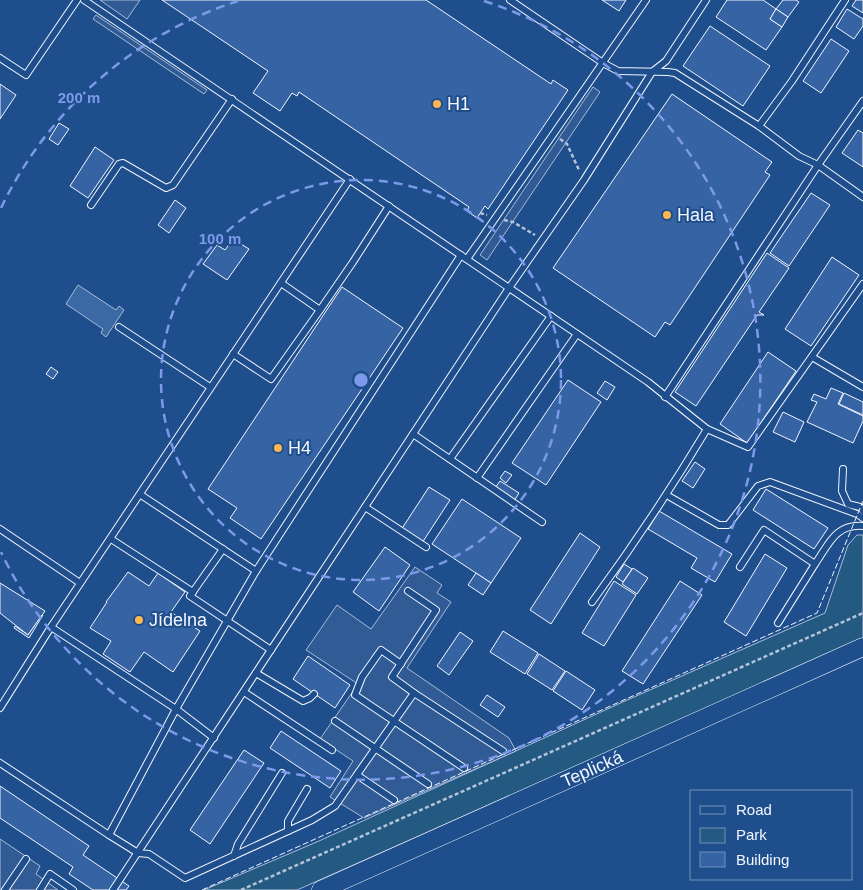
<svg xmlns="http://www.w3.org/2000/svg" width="863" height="890" viewBox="0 0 863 890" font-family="Arial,sans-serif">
<rect width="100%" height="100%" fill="#1f4e8c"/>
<path fill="#245a82" stroke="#a8bbd7" d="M857 535H863V639L297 890H204L319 841 625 701 825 613 848 545Z"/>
<g fill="#305b95" stroke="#a8bbd7">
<path d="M100 0H140L127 19Z"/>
<path d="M96 15 207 90 204 94 93 19Z"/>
<path d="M593 87 600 92 487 260 480 255Z"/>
<path d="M415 567 442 585 437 593 451 602 407 668 509 738 516 751 364 818 330 797 353 761 320 739 358 684 306 650 337 605 371 629Z"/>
<path d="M0 839 40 866 36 874 58 890H0Z"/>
</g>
<path fill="#3b69a3" stroke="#a8bbd7" d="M78 285 116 310 119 306 124 310 106 337 101 333 103 329 66 304Z"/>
<g fill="#3563a3" stroke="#f2f6ff">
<path d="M162 0H426L551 84 553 80 568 90 488 209 485 206 477 218 467 211 469 207 299 92 297 96 292 93 280 111 253 93 268 71Z"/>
<path d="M602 0H626L619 11Z"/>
<path d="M727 0H763L776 9 770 19 782 27 766 50 716 17Z"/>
<path d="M783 0H796L799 2 788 17 776 9Z"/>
<path d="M856 0H863V13L852 6Z"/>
<path d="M776 9 788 17 782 27 770 19Z"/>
<path d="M847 9 863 19V26L854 39 836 27Z"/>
<path d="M710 26 770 66 743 106 683 66Z"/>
<path d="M831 39 849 51 821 93 803 81Z"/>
<path d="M0 84 16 95 0 119Z"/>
<path d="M672 94 772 162 765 172 770 175 670 325 665 322 655 337 553 268Z"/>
<path d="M59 123 69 129 58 145 49 139Z"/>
<path d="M858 130 863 133V167L842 153Z"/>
<path d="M95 147 114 160 88 198 70 186Z"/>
<path d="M811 193 830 205 789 266 770 253Z"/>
<path d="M175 200 186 208 169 233 158 225Z"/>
<path d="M233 239 249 249 227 280 203 264 217 245 225 250Z"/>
<path d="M767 253 789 268 759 312 764 315H757L696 406 675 392Z"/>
<path d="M832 257 859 275 811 346 785 329Z"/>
<path d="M342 287 403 328 261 539 230 518 237 508 208 489Z"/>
<path d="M768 352 796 371 747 443 720 424Z"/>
<path d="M51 367 58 372 53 379 46 374Z"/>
<path d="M568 380 601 402 546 485 512 463Z"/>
<path d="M605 381 615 387 607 400 597 393Z"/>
<path d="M831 388 843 393 838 404 863 416V421L853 443 807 422 817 402 811 400 814 394 826 399Z"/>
<path d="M844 393 863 402V415L839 404Z"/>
<path d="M783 412 804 422 795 442 773 432Z"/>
<path d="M695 462 705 469 693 488 682 481Z"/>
<path d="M505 471 512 475 506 483 500 478Z"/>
<path d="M500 481 519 493 514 501 495 488Z"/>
<path d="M429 487 450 500 422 543 401 530Z"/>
<path d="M766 489 828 528 814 549 753 510Z"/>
<path d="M462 499 521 538 491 583 432 544Z"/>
<path d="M659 511 732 554 715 582 691 568 697 558 648 529Z"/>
<path d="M580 533 600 547 551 624 530 610Z"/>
<path d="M385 547 410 565 379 611 353 592Z"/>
<path d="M765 554 787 568 746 636 724 622Z"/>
<path d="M624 564 632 569 623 582 616 577Z"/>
<path d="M633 568 648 578 637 594 622 584Z"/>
<path d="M128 572 149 586 158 573 185 592 171 612 200 631 173 672 144 652 130 672 103 654 111 641 90 628 107 602H106Z"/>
<path d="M476 573 491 583 483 595 468 585Z"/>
<path d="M614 581 636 595 604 646 582 633Z"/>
<path d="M680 581 702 595 643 684 622 671Z"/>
<path d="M0 583 45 611 28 635 0 613Z"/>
<path d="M42 615H43L29 638 14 628 15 626 28 635Z"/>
<path d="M503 631 538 653 525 674 490 652Z"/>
<path d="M460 632 473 641 449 675 437 666Z"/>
<path d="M539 654 565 671 552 690 527 674Z"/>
<path d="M308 656 350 685 335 708 293 679Z"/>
<path d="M566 671 595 690 582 710 553 691Z"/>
<path d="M487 695 505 707 498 717 480 705Z"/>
<path d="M281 731 341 771 330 788 270 748Z"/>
<path d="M244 750 264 763 210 844 190 830Z"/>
<path d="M0 786 89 846 83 855 129 886 126 890H93L69 874 73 867 0 818Z"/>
</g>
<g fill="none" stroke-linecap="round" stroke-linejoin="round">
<g stroke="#f2f6ff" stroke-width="8">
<g id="lane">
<path d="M84 0 648 382 707 429C671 489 633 546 592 602"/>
<path d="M510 0 603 63 618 71 668 72 675 73 759 126 799 156 818 165 863 197"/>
<path d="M0 58 26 75 77 0"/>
<path d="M759 126 792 81 845 0"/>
<path d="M91 205 119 164 123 163 166 188 173 185 232 99"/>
<path d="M467 259 646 0"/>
<path d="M281 283 320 310 353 262 389 206"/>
<path d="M119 327 210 387"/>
<path d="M233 354 271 379 320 310"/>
<path d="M812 357 863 387"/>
<path d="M665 397 818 165 863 101"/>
<path d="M707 429 748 447 863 284"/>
<path d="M413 434 542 522"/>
<path d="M450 459 551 316"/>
<path d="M843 469 842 491 848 504 860 507 863 511"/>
<path d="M477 478 577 334"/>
<path d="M141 495 256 571"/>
<path d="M670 497 719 525H728L758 486 770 482 857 514 863 518"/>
<path d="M365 507 426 547"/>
<path d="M0 529 80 583"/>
<path d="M111 539 193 592"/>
<path d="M223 549 190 596 271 650"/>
<path d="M740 567 764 530 815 564C829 544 835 524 863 526"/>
<path d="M408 591 436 610 392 677 414 693"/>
<path d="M778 623 815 564"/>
<path d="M51 627 176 709 214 738"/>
<path d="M401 664 381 650 362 677 355 695 464 768"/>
<path d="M256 673 303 701 310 698 314 694"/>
<path d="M244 692 332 750"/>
<path d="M0 708 51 627 350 179"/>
<path d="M335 721 428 784"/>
<path d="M0 763 109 835 138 853 149 854 185 878 312 820 335 806 414 693 503 751"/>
<path d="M357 775 394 800"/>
<path d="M288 831V821L307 789"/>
<path d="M109 835 176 709 256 571 461 255"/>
<path d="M234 856 238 844 282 773"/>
<path d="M5 890 26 859"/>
<path d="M40 890 50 874 73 890"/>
<path d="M113 890 509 288 584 180 652 72 666 61 706 0"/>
</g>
</g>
<g stroke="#f2f6ff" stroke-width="19">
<path id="secondary" d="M321 890 863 647"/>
</g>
<g stroke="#b3c4dc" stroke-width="2.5" stroke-dasharray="4 2.5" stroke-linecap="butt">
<path d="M560 139 567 144 579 170"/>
<path d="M480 213 487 215"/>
<path d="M504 220 513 222 535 235"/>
<path d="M241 890 863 613"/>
</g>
<use href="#lane" stroke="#1f4e8c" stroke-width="6"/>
<use href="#secondary" stroke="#1f4e8c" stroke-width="18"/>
<path stroke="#f2f6ff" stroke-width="1" stroke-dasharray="6 2.5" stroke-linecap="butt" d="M202 890 817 613 863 501"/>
</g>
<g fill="none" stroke="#7d9aea" stroke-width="2.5" stroke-dasharray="9 6">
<circle cx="361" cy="380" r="200"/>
<path d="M1 208A399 399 0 0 1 238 1M484 1A399 399 0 1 1 1 552"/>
</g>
<g fill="#ffb74d" stroke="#1f4e8c" stroke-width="2">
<circle cx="437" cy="104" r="5"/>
<circle cx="667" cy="215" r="5"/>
<circle cx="278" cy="448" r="5"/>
<circle cx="139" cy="620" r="5"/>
</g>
<g text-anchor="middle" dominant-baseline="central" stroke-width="4" stroke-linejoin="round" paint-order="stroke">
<g font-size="18" fill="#f2f6ff" stroke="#1f4e8c" text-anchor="start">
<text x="447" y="104">H1</text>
<text x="677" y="215">Hala</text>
<text x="288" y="448">H4</text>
<text x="149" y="620">Jídelna</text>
</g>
<g font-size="18" fill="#f2f6ff" stroke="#1f4e8c">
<text transform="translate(592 769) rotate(-24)">Teplická</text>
</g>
</g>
<circle cx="361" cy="380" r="8" fill="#7d9aea" stroke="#1f4e8c" stroke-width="2.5"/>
<g font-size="15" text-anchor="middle" font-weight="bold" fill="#7d9aea" stroke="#1f4e8c" stroke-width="4" stroke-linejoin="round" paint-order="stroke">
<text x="79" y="103">200 m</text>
<text x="220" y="244">100 m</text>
</g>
<rect x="690" y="790" width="162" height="90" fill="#1f4e8c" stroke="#7391ba"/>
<rect x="700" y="806" width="25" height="8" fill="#1f4e8c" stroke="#7391ba"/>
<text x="736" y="815" font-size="15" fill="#f2f6ff">Road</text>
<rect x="700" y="828" width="25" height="15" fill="#245a82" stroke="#7391ba"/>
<text x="736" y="840" font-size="15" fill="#f2f6ff">Park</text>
<rect x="700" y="852" width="25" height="15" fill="#3563a3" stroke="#7391ba"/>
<text x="736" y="865" font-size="15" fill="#f2f6ff">Building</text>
</svg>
